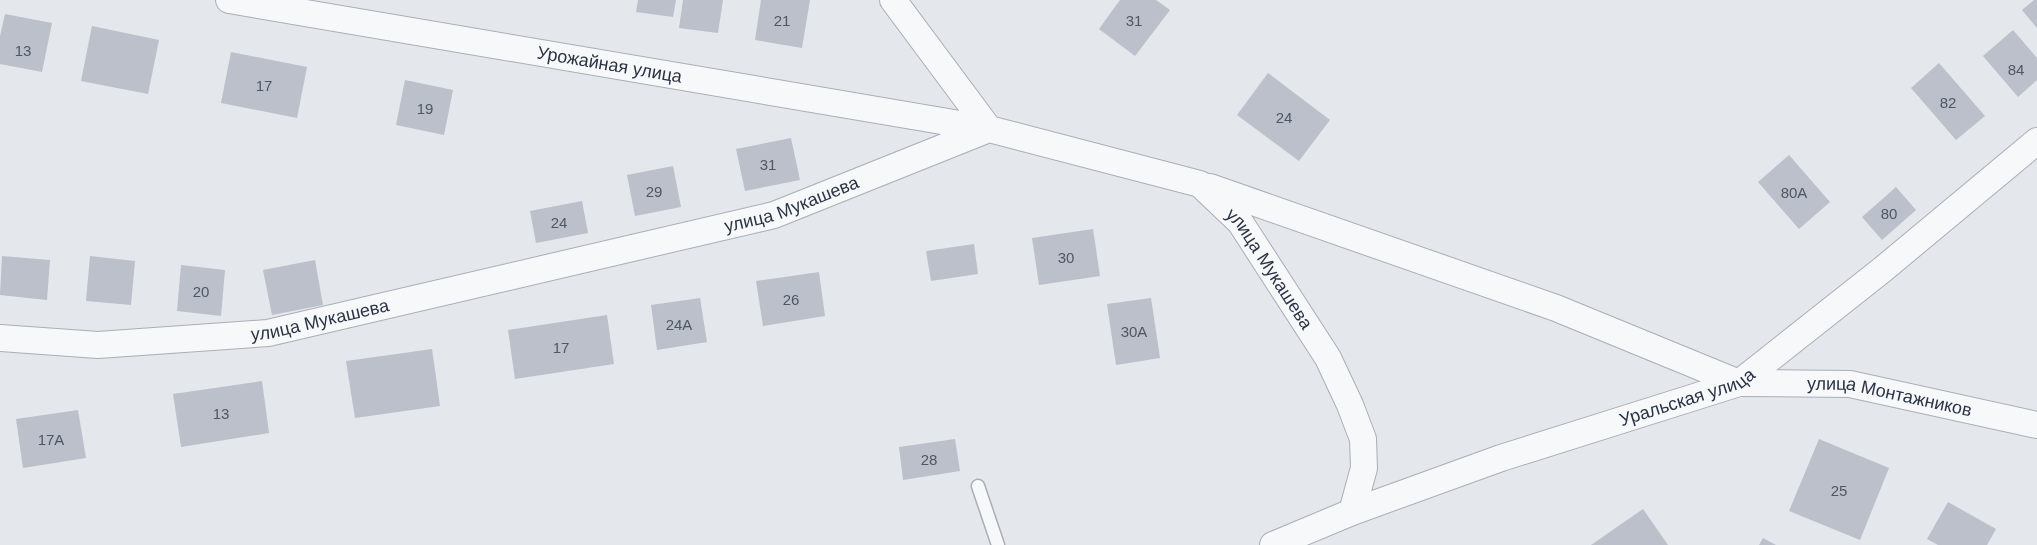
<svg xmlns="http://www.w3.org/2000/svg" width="2037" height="545" viewBox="0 0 2037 545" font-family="Arial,sans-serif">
<rect width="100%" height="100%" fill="#e4e7ec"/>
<g fill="#bbc0ca">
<path d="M638 0H676L673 17 636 12Z"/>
<path d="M683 0H723L718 33 679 28Z"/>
<path d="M761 0H810L802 48 755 40Z"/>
<path d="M1120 0H1156L1170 10 1135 56 1099 29Z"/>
<path d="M2034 0H2037V28L2022 10Z"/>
<path d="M5 14 52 23 42 72 0 64V36Z"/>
<path d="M92 26 159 40 148 94 81 81Z"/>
<path d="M2013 30 2037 58V80L2018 97 1983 56Z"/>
<path d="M231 52 307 67 297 118 221 103Z"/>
<path d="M1939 63 1985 116 1956 140 1911 88Z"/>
<path d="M1268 73 1330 120 1299 161 1237 115Z"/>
<path d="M405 80 453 90 444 135 396 125Z"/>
<path d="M791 138 800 180 745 191 736 149Z"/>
<path d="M1789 155 1830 202 1799 229 1758 182Z"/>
<path d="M673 166 681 207 635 216 627 175Z"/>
<path d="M1896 187 1916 210 1882 240 1862 217Z"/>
<path d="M582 201 588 233 536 243 530 211Z"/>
<path d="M1093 229 1100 276 1039 285 1032 238Z"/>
<path d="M974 244 978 274 931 281 926 251Z"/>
<path d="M2 256 50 260 47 300 0 295Z"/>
<path d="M90 256 135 261 131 305 86 301Z"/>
<path d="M315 260 323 305 272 315 263 270Z"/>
<path d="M181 265 225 270 221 316 177 311Z"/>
<path d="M819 272 825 316 763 326 756 281Z"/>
<path d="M700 298 707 342 657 350 651 305Z"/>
<path d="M1151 298 1160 358 1116 365 1107 304Z"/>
<path d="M607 315 614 364 515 379 508 330Z"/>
<path d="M432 349 440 406 355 418 346 361Z"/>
<path d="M262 381 269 433 181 447 173 394Z"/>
<path d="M78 410 86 458 23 468 16 419Z"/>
<path d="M955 439 960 471 903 480 899 447Z"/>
<path d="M1819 439 1889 468 1860 540 1789 511Z"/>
<path d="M1948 502 1996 529 1987 545H1938L1927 539Z"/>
<path d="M1643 509 1668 545H1591Z"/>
<path d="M1763 538 1776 545H1759Z"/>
</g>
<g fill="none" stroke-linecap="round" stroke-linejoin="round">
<g stroke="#a9aeb7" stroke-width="15">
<path id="lane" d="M978 486 998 545"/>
</g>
<g stroke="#a9aeb7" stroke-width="28">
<g id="street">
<path id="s1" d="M229 0 989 129"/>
<path d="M893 0 989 129"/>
<path id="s2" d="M1210 187 1556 308 1739 383 1850 384 2037 425"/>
<path id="s3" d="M0 338 98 345 268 333 774 215 989 129 1200 184 1240 222 1328 358 1350 405 1363 439 1364 468 1352 512"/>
<path id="s4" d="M1273 545 1352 512 1501 458 1739 383 1882 270 2037 141"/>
</g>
</g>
<use href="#lane" stroke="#f7f8fa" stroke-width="12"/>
<use href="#street" stroke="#f7f8fa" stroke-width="26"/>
</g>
<g text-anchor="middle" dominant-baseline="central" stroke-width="4.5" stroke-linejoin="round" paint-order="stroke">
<g font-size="15" fill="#4f5766">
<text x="782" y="20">21</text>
<text x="1134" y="20">31</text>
<text x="23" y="50">13</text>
<text x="2016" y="69">84</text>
<text x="264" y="85">17</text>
<text x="1948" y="102">82</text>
<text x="425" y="108">19</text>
<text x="1284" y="117">24</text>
<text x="768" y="164">31</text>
<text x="654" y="191">29</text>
<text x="1794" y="192">80А</text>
<text x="1889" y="213">80</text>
<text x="559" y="222">24</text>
<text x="1066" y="257">30</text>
<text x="201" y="291">20</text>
<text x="791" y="299">26</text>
<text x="679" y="324">24А</text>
<text x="1134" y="331">30А</text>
<text x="561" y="347">17</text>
<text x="221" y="413">13</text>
<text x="51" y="439">17А</text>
<text x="929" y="459">28</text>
<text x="1839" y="490">25</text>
</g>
<g font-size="18" fill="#2b3445" stroke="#f4f6f9">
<text stroke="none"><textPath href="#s1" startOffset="386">Урожайная улица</textPath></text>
<text stroke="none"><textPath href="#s3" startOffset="808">улица Мукашева</textPath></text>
<text stroke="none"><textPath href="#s3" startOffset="1348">улица Мукашева</textPath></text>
<text stroke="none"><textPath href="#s3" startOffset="322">улица Мукашева</textPath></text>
<text stroke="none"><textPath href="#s4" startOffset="440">Уральская улица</textPath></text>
<text stroke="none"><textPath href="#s2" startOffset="716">улица Монтажников</textPath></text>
</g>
</g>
</svg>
